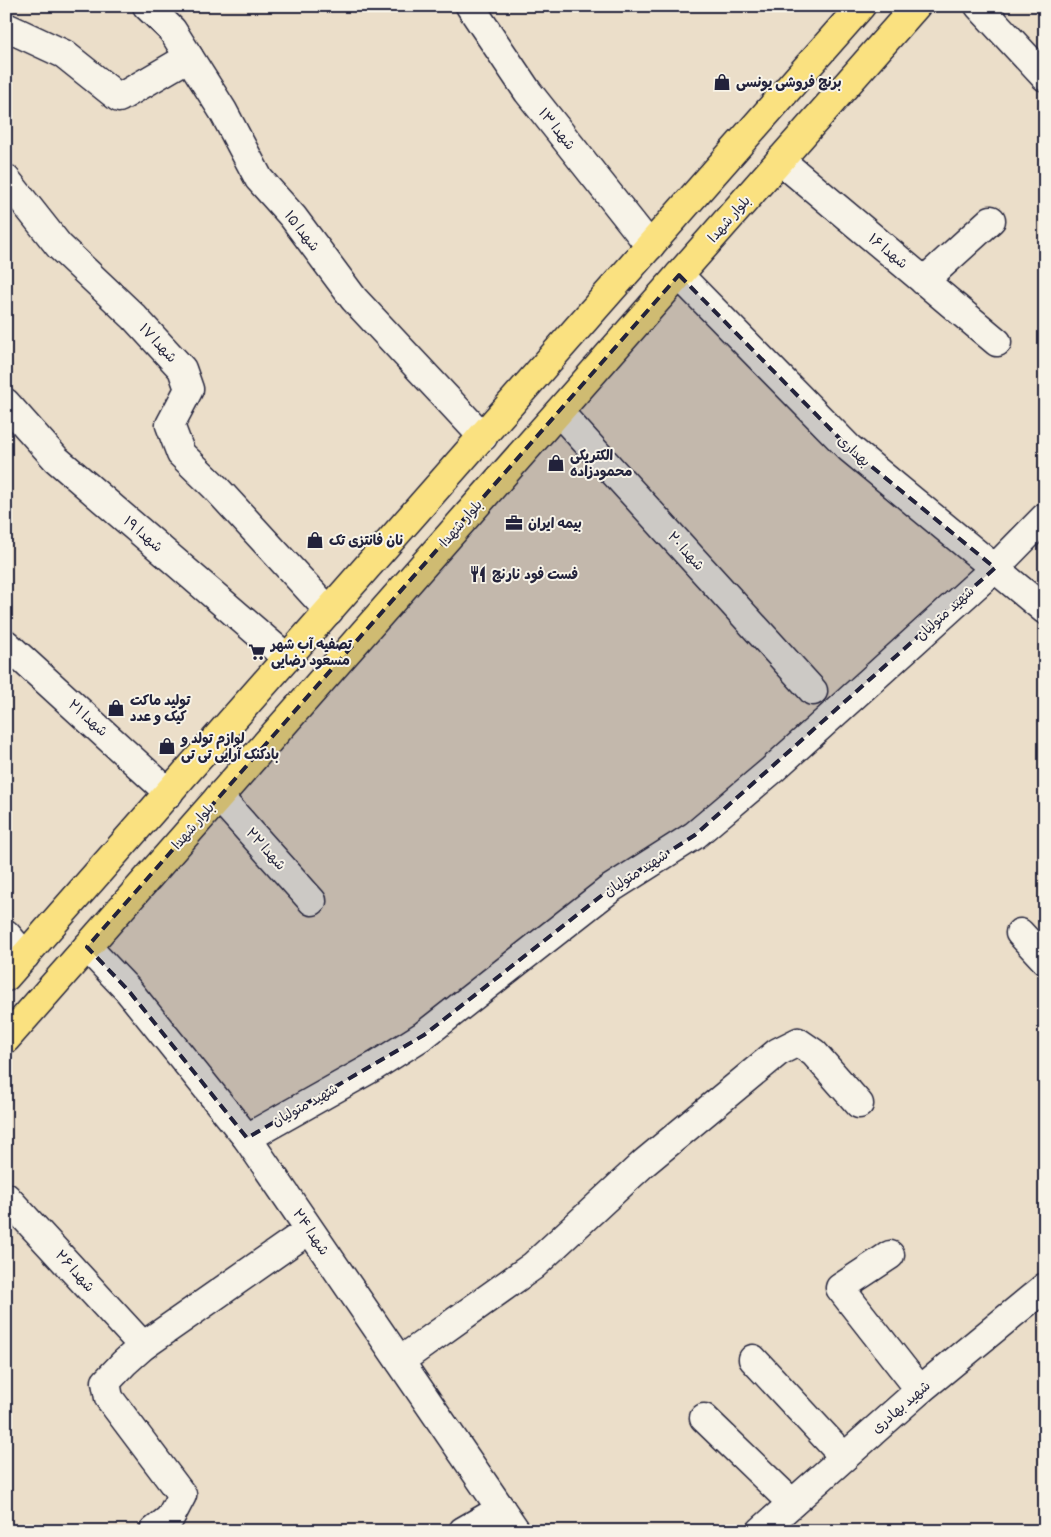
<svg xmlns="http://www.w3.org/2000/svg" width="1051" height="1537" viewBox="0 0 1051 1537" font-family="Pangolin,'Playpen Sans Arabic',sans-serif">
<rect width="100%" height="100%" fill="#ebdec9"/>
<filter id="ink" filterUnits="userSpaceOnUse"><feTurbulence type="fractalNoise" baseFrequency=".02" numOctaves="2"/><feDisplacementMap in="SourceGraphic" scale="10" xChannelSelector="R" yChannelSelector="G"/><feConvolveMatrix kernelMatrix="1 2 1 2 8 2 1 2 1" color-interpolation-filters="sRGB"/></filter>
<g filter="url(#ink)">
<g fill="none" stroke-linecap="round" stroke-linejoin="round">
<g stroke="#22223b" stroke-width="31">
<g id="street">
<path d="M147 6 172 30 223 111 259 179 293 217 354 299 483 437"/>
<path d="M470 6 528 92 650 246"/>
<path d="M979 6 1045 77"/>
<path d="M6 27 64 54 119 98 189 57"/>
<path d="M780 160 997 342"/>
<path d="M6 179 59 246 134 317 182 369 189 389 170 425 181 454 215 487 329 611"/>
<path d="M679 275 849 448 1045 610"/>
<path d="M924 281 991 220"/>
<path d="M6 403 56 459 287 658"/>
<path d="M559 412 813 691"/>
<path d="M6 644 169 793"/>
<path d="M219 797 312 901"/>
<path d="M1020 933 1045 960"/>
<path d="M6 934 25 956"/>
<path d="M87 947 128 990 247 1138 516 1531"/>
<path d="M247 1138 375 1066 424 1035 610 889 695 835 772 770 995 568 1045 517"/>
<path d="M6 1197 143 1346"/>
<path d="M890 1255 840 1288 920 1390"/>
<path d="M753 1359 844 1457"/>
<path d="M400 1361 533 1266 644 1163 778 1052 798 1042 814 1053 859 1104"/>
<path d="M704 1418 792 1503"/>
<path d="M154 1531 170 1518 182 1495 109 1398 106 1382 124 1363 143 1346 309 1230"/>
<path d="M463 1531 501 1509"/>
<path d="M761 1531 920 1390 1045 1287"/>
</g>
</g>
<g stroke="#22223b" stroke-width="31">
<g id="primary">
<path d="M6 977 861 6"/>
<path d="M6 1039 916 6"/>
</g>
</g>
<use href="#street" stroke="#f7f3e8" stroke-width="28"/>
<use href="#primary" stroke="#fae180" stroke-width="28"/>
</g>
</g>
<path fill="#22223b" fill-opacity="0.2" stroke="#22223b" stroke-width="4" stroke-dasharray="10 6" stroke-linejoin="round" d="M679 275 849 448 995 568 695 835 610 889 424 1035 247 1138 128 990 87 947Z"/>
<defs>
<g id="shop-bare" transform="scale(1.35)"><path d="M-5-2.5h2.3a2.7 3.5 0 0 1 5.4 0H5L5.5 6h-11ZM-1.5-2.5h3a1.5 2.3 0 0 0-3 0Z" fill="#22223b" stroke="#f7f3e8" stroke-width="2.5" paint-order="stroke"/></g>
<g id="office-bare" transform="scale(1.35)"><path d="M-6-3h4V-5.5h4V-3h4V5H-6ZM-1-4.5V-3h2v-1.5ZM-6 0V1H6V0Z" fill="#22223b" stroke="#f7f3e8" stroke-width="2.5" paint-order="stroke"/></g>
<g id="restaurant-bare" transform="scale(1.35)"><path d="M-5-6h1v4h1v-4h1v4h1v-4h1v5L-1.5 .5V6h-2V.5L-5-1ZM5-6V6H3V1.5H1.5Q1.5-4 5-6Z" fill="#22223b" stroke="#f7f3e8" stroke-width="2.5" paint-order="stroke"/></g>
<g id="supermarket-bare" transform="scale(1.35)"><path d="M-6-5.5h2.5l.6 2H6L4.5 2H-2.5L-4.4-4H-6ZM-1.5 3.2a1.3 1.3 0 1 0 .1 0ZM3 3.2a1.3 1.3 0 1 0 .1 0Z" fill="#22223b" stroke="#f7f3e8" stroke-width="2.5" paint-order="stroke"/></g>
</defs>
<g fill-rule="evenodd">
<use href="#shop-bare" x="722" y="82"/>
<use href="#shop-bare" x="556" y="463"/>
<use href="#office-bare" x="514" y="523"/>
<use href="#shop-bare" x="315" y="540"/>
<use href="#restaurant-bare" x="478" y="574"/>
<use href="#supermarket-bare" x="257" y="652"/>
<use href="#shop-bare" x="116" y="708"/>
<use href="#shop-bare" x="167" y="746"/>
</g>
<g text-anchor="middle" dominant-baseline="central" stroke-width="4" stroke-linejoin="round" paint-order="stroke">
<g font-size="14" font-weight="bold" fill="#22223b" stroke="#f7f3e8" text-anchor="start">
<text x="736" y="82">برنج فروشی یونسی</text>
<text x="570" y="455">الکتریکی<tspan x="570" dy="16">محمودزاده</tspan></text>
<text x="528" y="523">بیمه ایران</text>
<text x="329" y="540">نان فانتزی تک</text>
<text x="492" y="574">فست فود نارنج</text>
<text x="271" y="644">تصفیه آب شهر<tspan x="271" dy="16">مسعود رضایی</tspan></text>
<text x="130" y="700">تولید ماکت<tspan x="130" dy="16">کیک و عدد</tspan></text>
<text x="181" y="738">لوازم تولد و<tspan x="181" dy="16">بادکنک آرایی تی تی</tspan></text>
</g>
<g font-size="14" fill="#22223b" stroke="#f7f3e8">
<text transform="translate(557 129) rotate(51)">شهدا ۱۳</text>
<text transform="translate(729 219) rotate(-49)">بلوار شهدا</text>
<text transform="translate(302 231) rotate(52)">شهدا ۱۵</text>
<text transform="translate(888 251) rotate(40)">شهدا ۱۶</text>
<text transform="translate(158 343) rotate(47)">شهدا ۱۷</text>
<text transform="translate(854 451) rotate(42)">بهداری</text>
<text transform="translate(461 523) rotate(-49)">بلوار شهدا</text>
<text transform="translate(143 534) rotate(41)">شهدا ۱۹</text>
<text transform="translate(686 551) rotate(48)">شهدا ۲۰</text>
<text transform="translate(945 613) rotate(-42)">شهید متولیان</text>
<text transform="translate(88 718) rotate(42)">شهدا ۲۱</text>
<text transform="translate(193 826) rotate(-49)">بلوار شهدا</text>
<text transform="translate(266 849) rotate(48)">شهدا ۲۲</text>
<text transform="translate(636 873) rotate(-33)">شهید متولیان</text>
<text transform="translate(305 1105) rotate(-29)">شهید متولیان</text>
<text transform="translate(311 1232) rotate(56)">شهدا ۲۴</text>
<text transform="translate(75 1271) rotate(48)">شهدا ۲۶</text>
<text transform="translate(901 1407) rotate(-41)">شهید بهادری</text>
</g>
</g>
<rect width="1051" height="1537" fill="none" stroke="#f7f3e8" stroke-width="25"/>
<rect x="12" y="12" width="1026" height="1512" fill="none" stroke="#22223b" stroke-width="2" filter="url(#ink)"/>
</svg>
